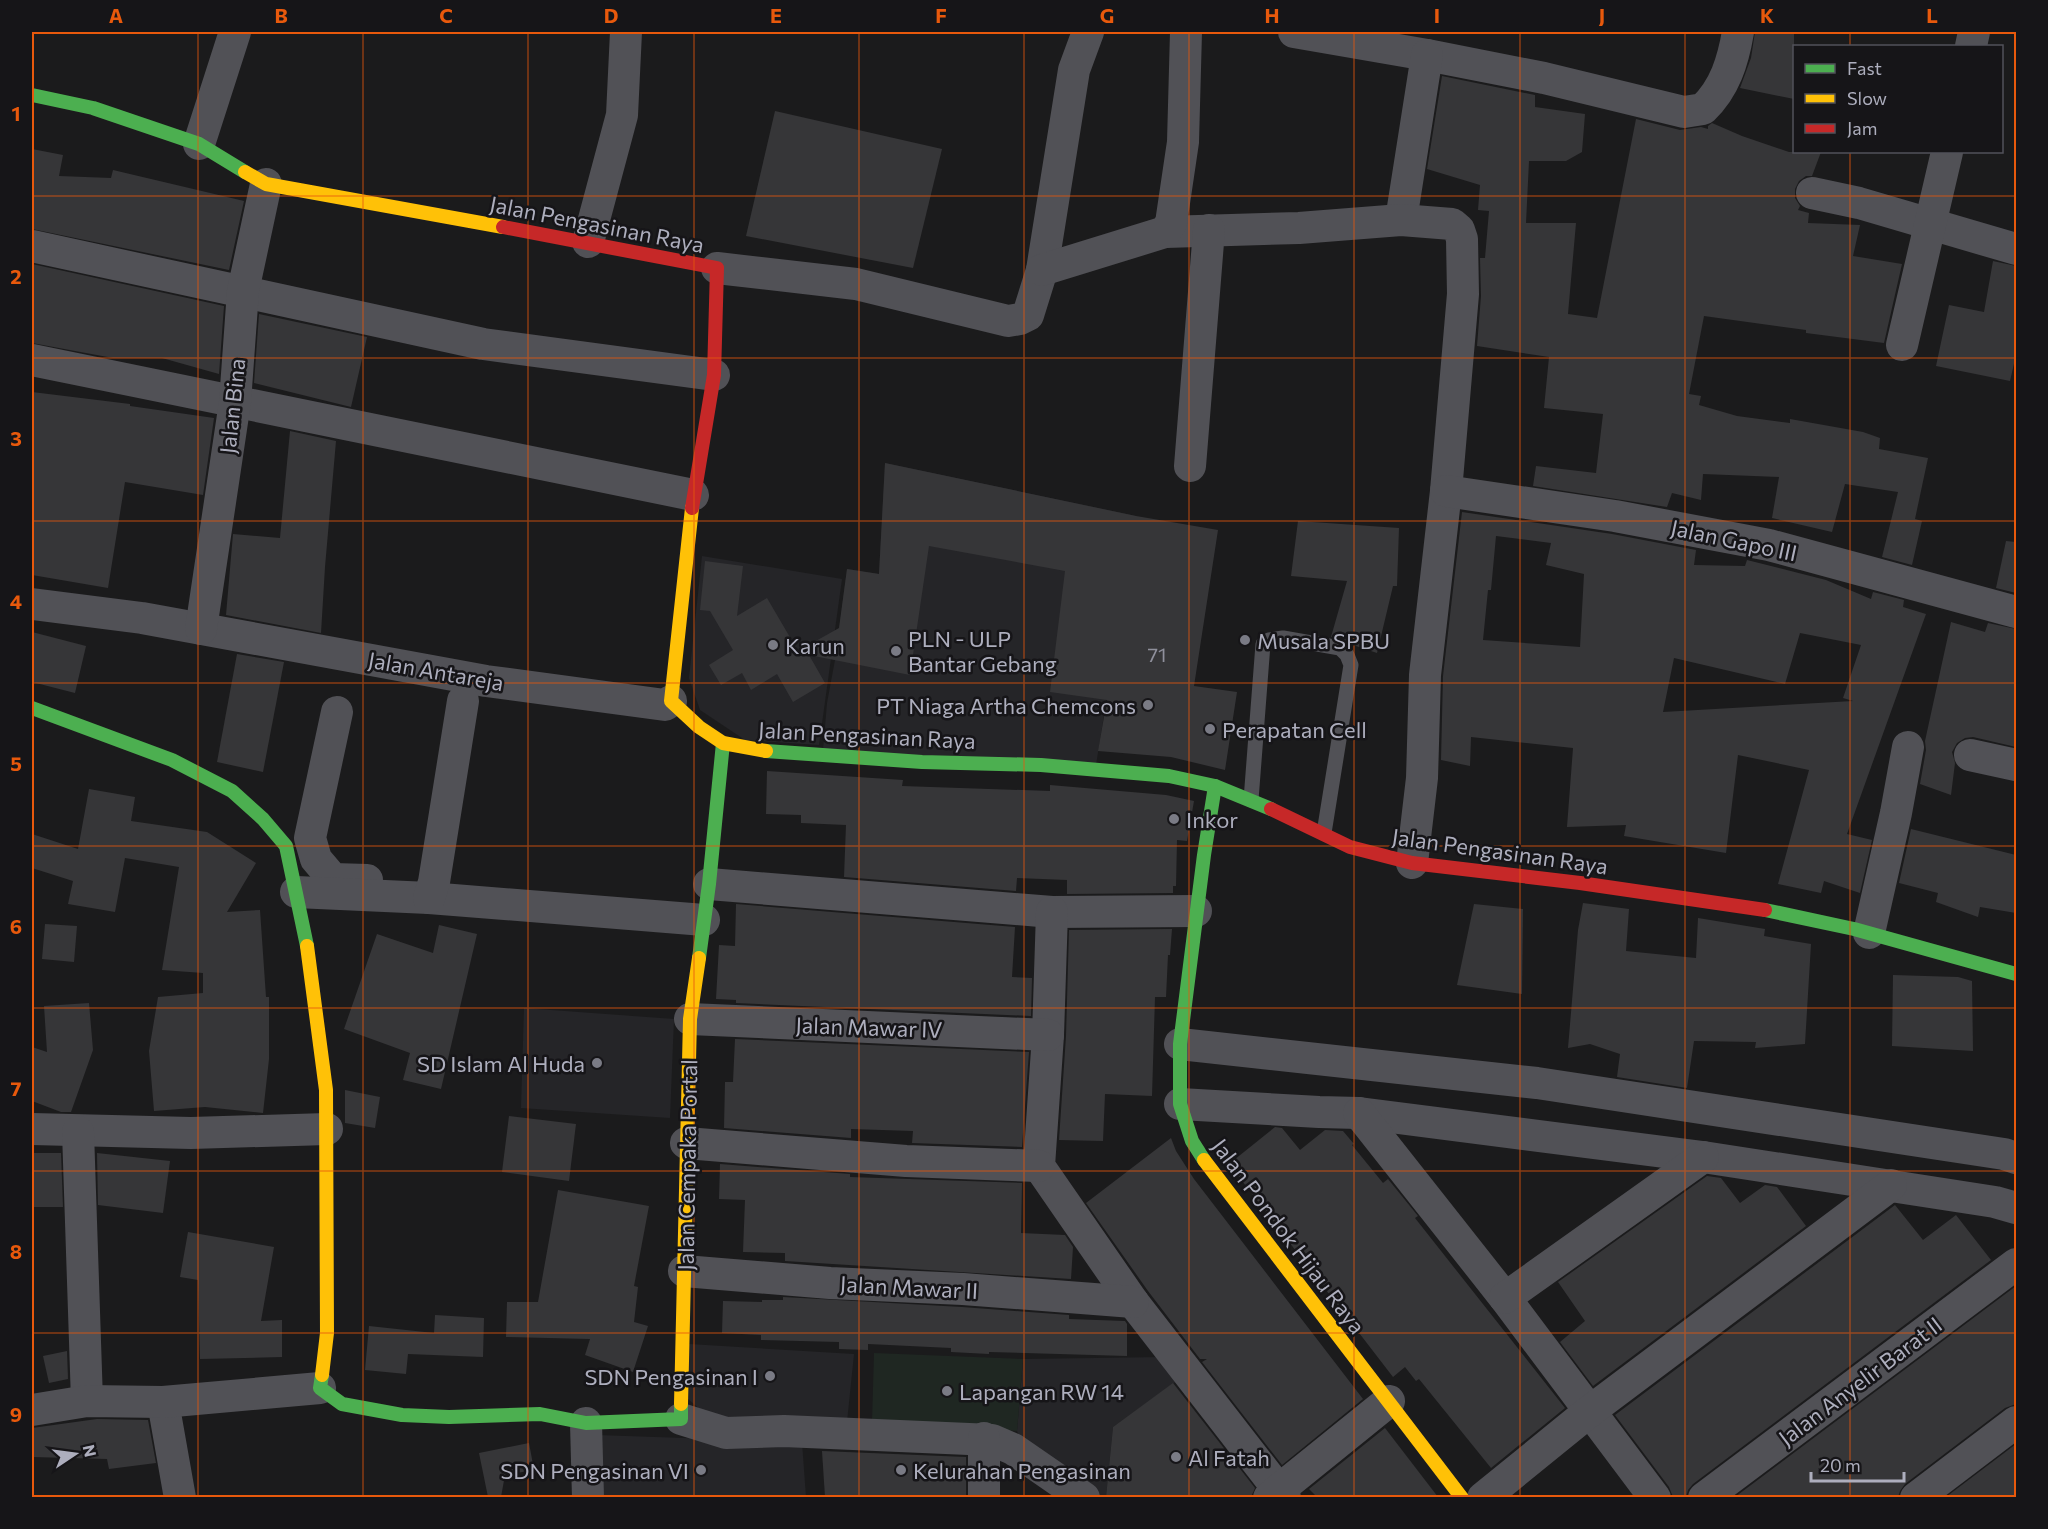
<svg xmlns="http://www.w3.org/2000/svg" width="2048" height="1529" viewBox="0 0 2048 1529" font-family="Commissioner,sans-serif">
<rect width="100%" height="100%" fill="#1b1b1c"/>
<g fill="#252528">
<path d="M885 463 1136 516 1096 765 823 750 827 703 835 660 847 569 879 574Z"/>
<path d="M702 556 842 579 819 745 745 740 700 710 689 678Z"/>
<path d="M524 1008 674 1019 670 1118 521 1108Z"/>
<path d="M689 1344 854 1354 847 1422 710 1418 688 1399Z"/>
<path d="M1166 1357 1181 1378 1113 1427 1106 1497H1098L1024 1446 1017 1431 1023 1359Z"/>
<path d="M597 1435 802 1442 806 1497H598Z"/>
</g>
<path fill="#1f2722" d="M874 1353 1023 1359 1017 1431 872 1422Z"/>
<g fill="#363638" fill-rule="evenodd">
<path d="M1755 32H1794V99L1740 88 1751 58Z"/>
<path d="M1442 76 1535 95V107L1585 114 1582 152 1566 161H1529L1526 223H1576L1568 314 1597 318 1636 119 1680 130 1701 127 1708 129V126L1712 123 1742 136 1789 152H1821L1812 176H1806L1799 181 1795 189V198L1800 206 1798 210 1809 213 1808 223 1860 225 1853 256 1902 264 1884 343 1806 333V330L1704 316 1689 394 1701 396 1699 405 1737 416 1790 423V419L1863 432 1880 438 1879 449 1928 458 1915 519 1922 521 1912 565 1882 557 1898 492 1845 484 1832 532 1772 518 1779 477 1703 474 1701 500 1672 493 1667 507 1533 486 1536 466 1596 473 1603 414 1544 408 1549 357 1477 346 1481 296 1480 258H1485L1489 211 1478 210 1480 185 1427 169Z"/>
<path d="M775 111 942 149 913 268 746 236Z"/>
<path d="M32 149 63 155 59 176 111 178 113 170 244 201 229 270 32 229Z"/>
<path d="M1993 261 2016 266V355L2010 381 1936 366 1949 305 1984 312Z"/>
<path d="M32 264 224 306 219 374 162 358H113L32 343Z"/>
<path d="M259 314 367 337 351 407 254 383Z"/>
<path d="M32 392 130 404V406L214 418 203 495 125 482 108 588 32 575Z"/>
<path d="M290 431 336 441 325 567 321 633 226 615 233 534 280 538Z"/>
<path d="M885 463 1136 516 1218 530 1194 686 1237 692 1225 770 1171 757 1098 751 1107 700 1050 692 1065 571 929 546 910 675 809 655 825 683 793 702 777 674 751 690 742 673 721 685 709 665 733 650 710 611 700 610 705 561 743 566 737 616 767 598 798 651 839 628 847 569 879 574Z"/>
<path d="M1462 512 1612 534 1696 550 1694 565 1745 566 1747 560 1826 580 1871 599 1873 592 1904 600 1903 607 1926 614 1847 834 1872 840 1860 893 1824 881 1821 893 1778 884 1809 770 1738 755 1726 853 1624 836 1626 825 1567 827 1573 748 1471 737 1470 766 1441 760 1443 676ZM1496 536 1551 543 1546 565 1584 574 1580 647 1483 640 1488 590H1491ZM1800 633 1861 645 1843 698 1853 701 1663 712 1674 658 1785 684Z"/>
<path d="M1298 521 1399 528 1397 586H1393L1377 653 1350 644 1342 639 1331 637 1347 581 1291 576Z"/>
<path d="M2006 541 2016 542V593L1996 588Z"/>
<path d="M1951 622 1985 632 1988 623 2016 629V747L1973 737 1965 738 1957 743 1952 752 1955 763 1951 795 1920 784 1926 750 1925 741Z"/>
<path d="M32 632 86 646 75 693 32 682Z"/>
<path d="M237 654 284 662 263 772 217 762Z"/>
<path d="M767 771 903 780 902 786 1050 791V785L1166 795 1194 801 1187 841 1177 840 1176 886H1173V893L1067 894V880L1017 878 1016 891 844 877 846 825 801 823V815L766 814Z"/>
<path d="M89 789 135 797 131 821 207 832 256 863 227 912 260 910 266 997H269V1059L263 1113 205 1107 154 1111 149 1051 158 997 203 993V973L162 970 179 867 125 858 115 912 68 904 73 881 32 868V834L78 849Z"/>
<path d="M1911 829 2016 855V913L1980 907 1978 917 1936 902 1938 893 1899 883Z"/>
<path d="M1583 903 1629 909 1626 951 1696 958 1698 918 1765 929 1764 936 1811 944 1805 1044 1755 1048 1756 1042 1694 1041 1687 1088 1617 1077 1620 1054 1590 1044 1568 1048 1578 930Z"/>
<path d="M736 904 1015 927 1012 977 1032 978 1031 1016 736 1003V1000L716 999 719 945 735 946Z"/>
<path d="M1474 904 1523 909 1522 994 1457 985Z"/>
<path d="M45 924 77 926 74 962 42 959Z"/>
<path d="M439 925 477 934 441 1089 403 1080 410 1053 344 1029 377 934 433 953Z"/>
<path d="M1172 929 1170 955H1168L1166 997H1155L1152 1096 1105 1094 1103 1141 1059 1140 1066 1036 1069 930Z"/>
<path d="M1893 975 1958 977 1972 981 1973 1051 1892 1046Z"/>
<path d="M89 1003 93 1050 71 1112H61L32 1101V1047L47 1052 44 1006Z"/>
<path d="M735 1039 1029 1052 1022 1147 912 1143 913 1131 851 1129V1138L724 1128 725 1082H733Z"/>
<path d="M345 1090 380 1097 375 1128 345 1123Z"/>
<path d="M509 1116 576 1124 569 1181 502 1172Z"/>
<path d="M1275 1127 1282 1128 1300 1150 1325 1130 1343 1131 1354 1144 1352 1145 1383 1183 1388 1179 1418 1216 1415 1218 1565 1408 1491 1468 1419 1379 1416 1381 1405 1367 1393 1377 1229 1164Z"/>
<path d="M1171 1138 1176 1151 1194 1179 1363 1399 1282 1465 1202 1362 1207 1359H1200L1148 1291 1086 1203Z"/>
<path d="M32 1153H61L63 1207H32Z"/>
<path d="M97 1153 170 1161 163 1213 98 1205Z"/>
<path d="M720 1164 850 1174V1177L1022 1183 1021 1233 1065 1235 1073 1247 1071 1279 785 1261V1253L743 1252 745 1200 719 1199Z"/>
<path d="M1707 1176 1721 1178 1740 1203 1765 1185 1777 1187 1806 1226 1593 1386 1560 1342 1585 1321 1558 1282Z"/>
<path d="M558 1190 649 1206 634 1286 638 1287 634 1322 648 1326 633 1372 585 1355 590 1339 506 1337 507 1302H538Z"/>
<path d="M1895 1205 1923 1240 1956 1215 1991 1260 1693 1484 1688 1490 1686 1497H1673L1669 1487 1615 1415Z"/>
<path d="M188 1232 274 1247 261 1321 282 1320V1357L200 1359 198 1280 180 1277Z"/>
<path d="M2016 1286V1404L2005 1408 1905 1484 1900 1491 1898 1497H1735Z"/>
<path d="M783 1297 962 1307 1069 1315V1319L1125 1321 1127 1324V1356L989 1352V1354L951 1352V1348L868 1344V1350L839 1349V1342L761 1340V1335L722 1333 723 1301 762 1302V1300H783Z"/>
<path d="M435 1315 484 1318 483 1357 408 1354 406 1374 365 1370 369 1326 434 1333Z"/>
<path d="M67 1351 68 1379 49 1383 43 1356Z"/>
<path d="M1173 1383 1255 1488 1251 1497H1106L1113 1427Z"/>
<path d="M97 1419 148 1420 156 1463 109 1469 107 1459 32 1457V1428Z"/>
<path d="M1385 1428 1438 1497H1317L1309 1489Z"/>
<path d="M529 1443 534 1470 505 1475 501 1497H488L479 1453Z"/>
<path d="M2016 1444V1497H1946Z"/>
<path d="M822 1451 966 1457V1497H825Z"/>
</g>
<g fill="none" stroke-linecap="round" stroke-linejoin="round">
<path stroke="#515156" stroke-width="15" d="M1251 800 1263 644 1269 640 1283 638 1340 648 1347 655 1351 665 1324 833"/>
<g stroke="#515156" stroke-width="32">
<path d="M1294 32 1427 55 1544 78 1684 112 1703 109C1725 88 1733 61 1738 32"/>
<path d="M1971 46 1974 32"/>
<path d="M199 144 235 32"/>
<path d="M1812 193 1859 203 2016 249"/>
<path d="M1401 220 1427 55"/>
<path d="M1165 232 1299 228 1401 220 1452 224 1459 230 1462 239 1463 294 1446 491 1425 675 1422 778 1412 863"/>
<path d="M588 242 622 115 626 32"/>
<path d="M32 246 483 344 714 375"/>
<path d="M717 268 856 284 1008 321 1020 319 1028 315 1042 270 1074 70 1088 32"/>
<path d="M1042 270 1165 232 1171 223 1183 142 1186 32"/>
<path d="M1902 345 1947 152"/>
<path d="M32 360 693 495"/>
<path d="M1190 466 1209 230"/>
<path d="M1446 491 1615 516 1769 545 2016 612"/>
<path d="M32 604 142 618 486 681 665 705 671 701"/>
<path d="M201 629 235 402 243 291 266 184"/>
<path d="M337 712 310 838 316 859 333 879 367 880"/>
<path d="M1970 755 2016 765"/>
<path d="M709 884 1052 912 1196 911"/>
<path d="M296 892 429 898 704 920"/>
<path d="M429 898 434 882 463 701"/>
<path d="M1052 912 1048 1035 1039 1166 1133 1302 1285 1498"/>
<path d="M1869 933 1896 813 1908 747"/>
<path d="M690 1019 1048 1035"/>
<path d="M1180 1044 1537 1083 2004 1154 2016 1158"/>
<path d="M1180 1104 1319 1112 1359 1113 1703 1157 1995 1202 2016 1208"/>
<path d="M1359 1113 1505 1298 1655 1498"/>
<path d="M32 1129 191 1133 327 1129"/>
<path d="M78 1132 87 1401"/>
<path d="M686 1143 906 1161 1039 1166"/>
<path d="M684 1271 830 1283 963 1289 1133 1302"/>
<path d="M1505 1298 1703 1157"/>
<path d="M163 1402 180 1498"/>
<path d="M32 1410 87 1401 163 1402 320 1388"/>
<path d="M681 1419 726 1433 784 1431 992 1440 1013 1449 1084 1498"/>
<path d="M586 1423 588 1498"/>
<path d="M984 1498V1438"/>
<path d="M1269 1498 1389 1401"/>
<path d="M1483 1498 1590 1411 1891 1185"/>
<path d="M1704 1498 2016 1264"/>
<path d="M1916 1498 2016 1422"/>
</g>
<g stroke="#4caf50" stroke-width="14">
<path d="M32 95 93 108 199 144 245 172"/>
<path d="M32 708 172 760 232 791 263 819 286 846 307 946"/>
<path d="M766 751 922 762 1041 765 1169 776 1215 786 1271 809"/>
<path d="M1765 910 1854 929 2016 974"/>
<path d="M699 958 709 884 723 743"/>
<path d="M1204 1160 1192 1141 1180 1104V1044L1204 855 1215 786"/>
<path d="M322 1375 320 1388 342 1404 402 1415 449 1417 540 1414 586 1423 681 1419V1404"/>
</g>
<g stroke="#ffc107" stroke-width="14">
<path d="M245 172 266 184 503 227"/>
<path d="M692 508 671 701 699 727 723 743 766 751"/>
<path d="M307 946 326 1090 327 1333 322 1375"/>
<path d="M1204 1160 1462 1498"/>
<path d="M681 1404 690 1019 699 958"/>
</g>
<g stroke="#c62828" stroke-width="14">
<path d="M503 227 717 268 714 375 692 508"/>
<path d="M1271 809 1350 847 1412 863 1580 883 1765 910"/>
</g>
</g>
<path fill="none" stroke="#e8590c" stroke-width="1.5" stroke-opacity="0.55" d="M198 32V1498M363 32V1498M528 32V1498M694 32V1498M859 32V1498M1024 32V1498M1189 32V1498M1354 32V1498M1520 32V1498M1685 32V1498M1850 32V46M1850 152V1498M32 196H2016M32 358H2016M32 521H2016M32 683H2016M32 846H2016M32 1008H2016M32 1171H2016M32 1333H2016"/>
<g fill="#7a7b85" stroke="#161518" stroke-width="2">
<circle cx="1245" cy="640" r="6"/>
<circle cx="773" cy="645" r="6"/>
<circle cx="896" cy="651" r="6"/>
<circle cx="1148" cy="705" r="6"/>
<circle cx="1210" cy="729" r="6"/>
<circle cx="1174" cy="819" r="6"/>
<circle cx="597" cy="1063" r="6"/>
<circle cx="770" cy="1376" r="6"/>
<circle cx="947" cy="1391" r="6"/>
<circle cx="1176" cy="1457" r="6"/>
<circle cx="701" cy="1470" r="6"/>
<circle cx="901" cy="1470" r="6"/>
</g>
<g text-anchor="middle" dominant-baseline="central" stroke-width="5" stroke-linejoin="round" paint-order="stroke">
<g font-size="20" fill="#8f909c">
<text x="1157" y="654">71</text>
</g>
<g font-size="22" fill="#adaebd" stroke="#161518">
<text transform="translate(597 224) rotate(11)">Jalan Pengasinan Raya</text>
<text transform="translate(232 406) rotate(-84)">Jalan Bina</text>
<text transform="translate(1734 540) rotate(12)">Jalan Gapo III</text>
<text transform="translate(436 671) rotate(10)">Jalan Antareja</text>
<text transform="translate(867 735) rotate(3)">Jalan Pengasinan Raya</text>
<text transform="translate(1500 851) rotate(8)">Jalan Pengasinan Raya</text>
<text transform="translate(869 1027) rotate(2)">Jalan Mawar IV</text>
<text transform="translate(687 1165) rotate(-89)">Jalan Cempaka Portal</text>
<text transform="translate(1289 1236) rotate(53)">Jalan Pondok Hijau Raya</text>
<text transform="translate(909 1287) rotate(3)">Jalan Mawar II</text>
<text transform="translate(1860 1381) rotate(-37)">Jalan Anyelir Barat II</text>
</g>
<g font-size="22" fill="#adaebd" stroke="#161518" text-anchor="start">
<text x="908" y="638">PLN - ULP<tspan x="908" dy="25">Bantar Gebang</tspan></text>
<text x="1257" y="640">Musala SPBU</text>
<text x="785" y="645">Karun</text>
<text x="1136" y="705" text-anchor="end">PT Niaga Artha Chemcons</text>
<text x="1222" y="729">Perapatan Cell</text>
<text x="1186" y="819">Inkor</text>
<text x="585" y="1063" text-anchor="end">SD Islam Al Huda</text>
<text x="758" y="1376" text-anchor="end">SDN Pengasinan I</text>
<text x="959" y="1391">Lapangan RW 14</text>
<text x="1188" y="1457">Al Fatah</text>
<text x="689" y="1470" text-anchor="end">SDN Pengasinan VI</text>
<text x="913" y="1470">Kelurahan Pengasinan</text>
</g>
</g>
<rect width="2048" height="1529" fill="none" stroke="#161518" stroke-width="66"/>
<rect x="1793" y="45" width="210" height="108" fill="#161518" stroke="#52525a" stroke-width="1.5"/>
<rect x="1805" y="64" width="30" height="9" fill="#4caf50" stroke="#52525a" stroke-width="1.5"/>
<text x="1847" y="75" font-size="18" fill="#adaebd">Fast</text>
<rect x="1805" y="94" width="30" height="9" fill="#ffc107" stroke="#52525a" stroke-width="1.5"/>
<text x="1847" y="105" font-size="18" fill="#adaebd">Slow</text>
<rect x="1805" y="124" width="30" height="9" fill="#c62828" stroke="#52525a" stroke-width="1.5"/>
<text x="1847" y="135" font-size="18" fill="#adaebd">Jam</text>
<g transform="translate(75 1454) rotate(77)" stroke="#161518" stroke-width="4.5" paint-order="stroke">
<path d="M0-4.5L10 22L0 15L-10 22Z" fill="#adaebd"/>
<text y="-9" font-size="16" font-weight="bold" text-anchor="middle" fill="#adaebd">N</text>
</g>
<path d="M1811 1472v9h93v-9" fill="none" stroke="#adaebd" stroke-width="3"/>
<text x="1820" y="1472" font-size="18" fill="#adaebd" stroke="#161518" stroke-width="4.5" paint-order="stroke">20 m</text>
<rect x="33" y="33" width="1982" height="1463" fill="none" stroke="#e8590c" stroke-width="2"/>
<g font-size="20" text-anchor="middle" font-weight="bold" fill="#e8590c">
<text x="116" y="23">A</text>
<text x="281" y="23">B</text>
<text x="446" y="23">C</text>
<text x="611" y="23">D</text>
<text x="776" y="23">E</text>
<text x="941" y="23">F</text>
<text x="1107" y="23">G</text>
<text x="1272" y="23">H</text>
<text x="1437" y="23">I</text>
<text x="1602" y="23">J</text>
<text x="1767" y="23">K</text>
<text x="1932" y="23">L</text>
<text x="16" y="121">1</text>
<text x="16" y="284">2</text>
<text x="16" y="446">3</text>
<text x="16" y="609">4</text>
<text x="16" y="771">5</text>
<text x="16" y="934">6</text>
<text x="16" y="1096">7</text>
<text x="16" y="1259">8</text>
<text x="16" y="1422">9</text>
</g>
</svg>
